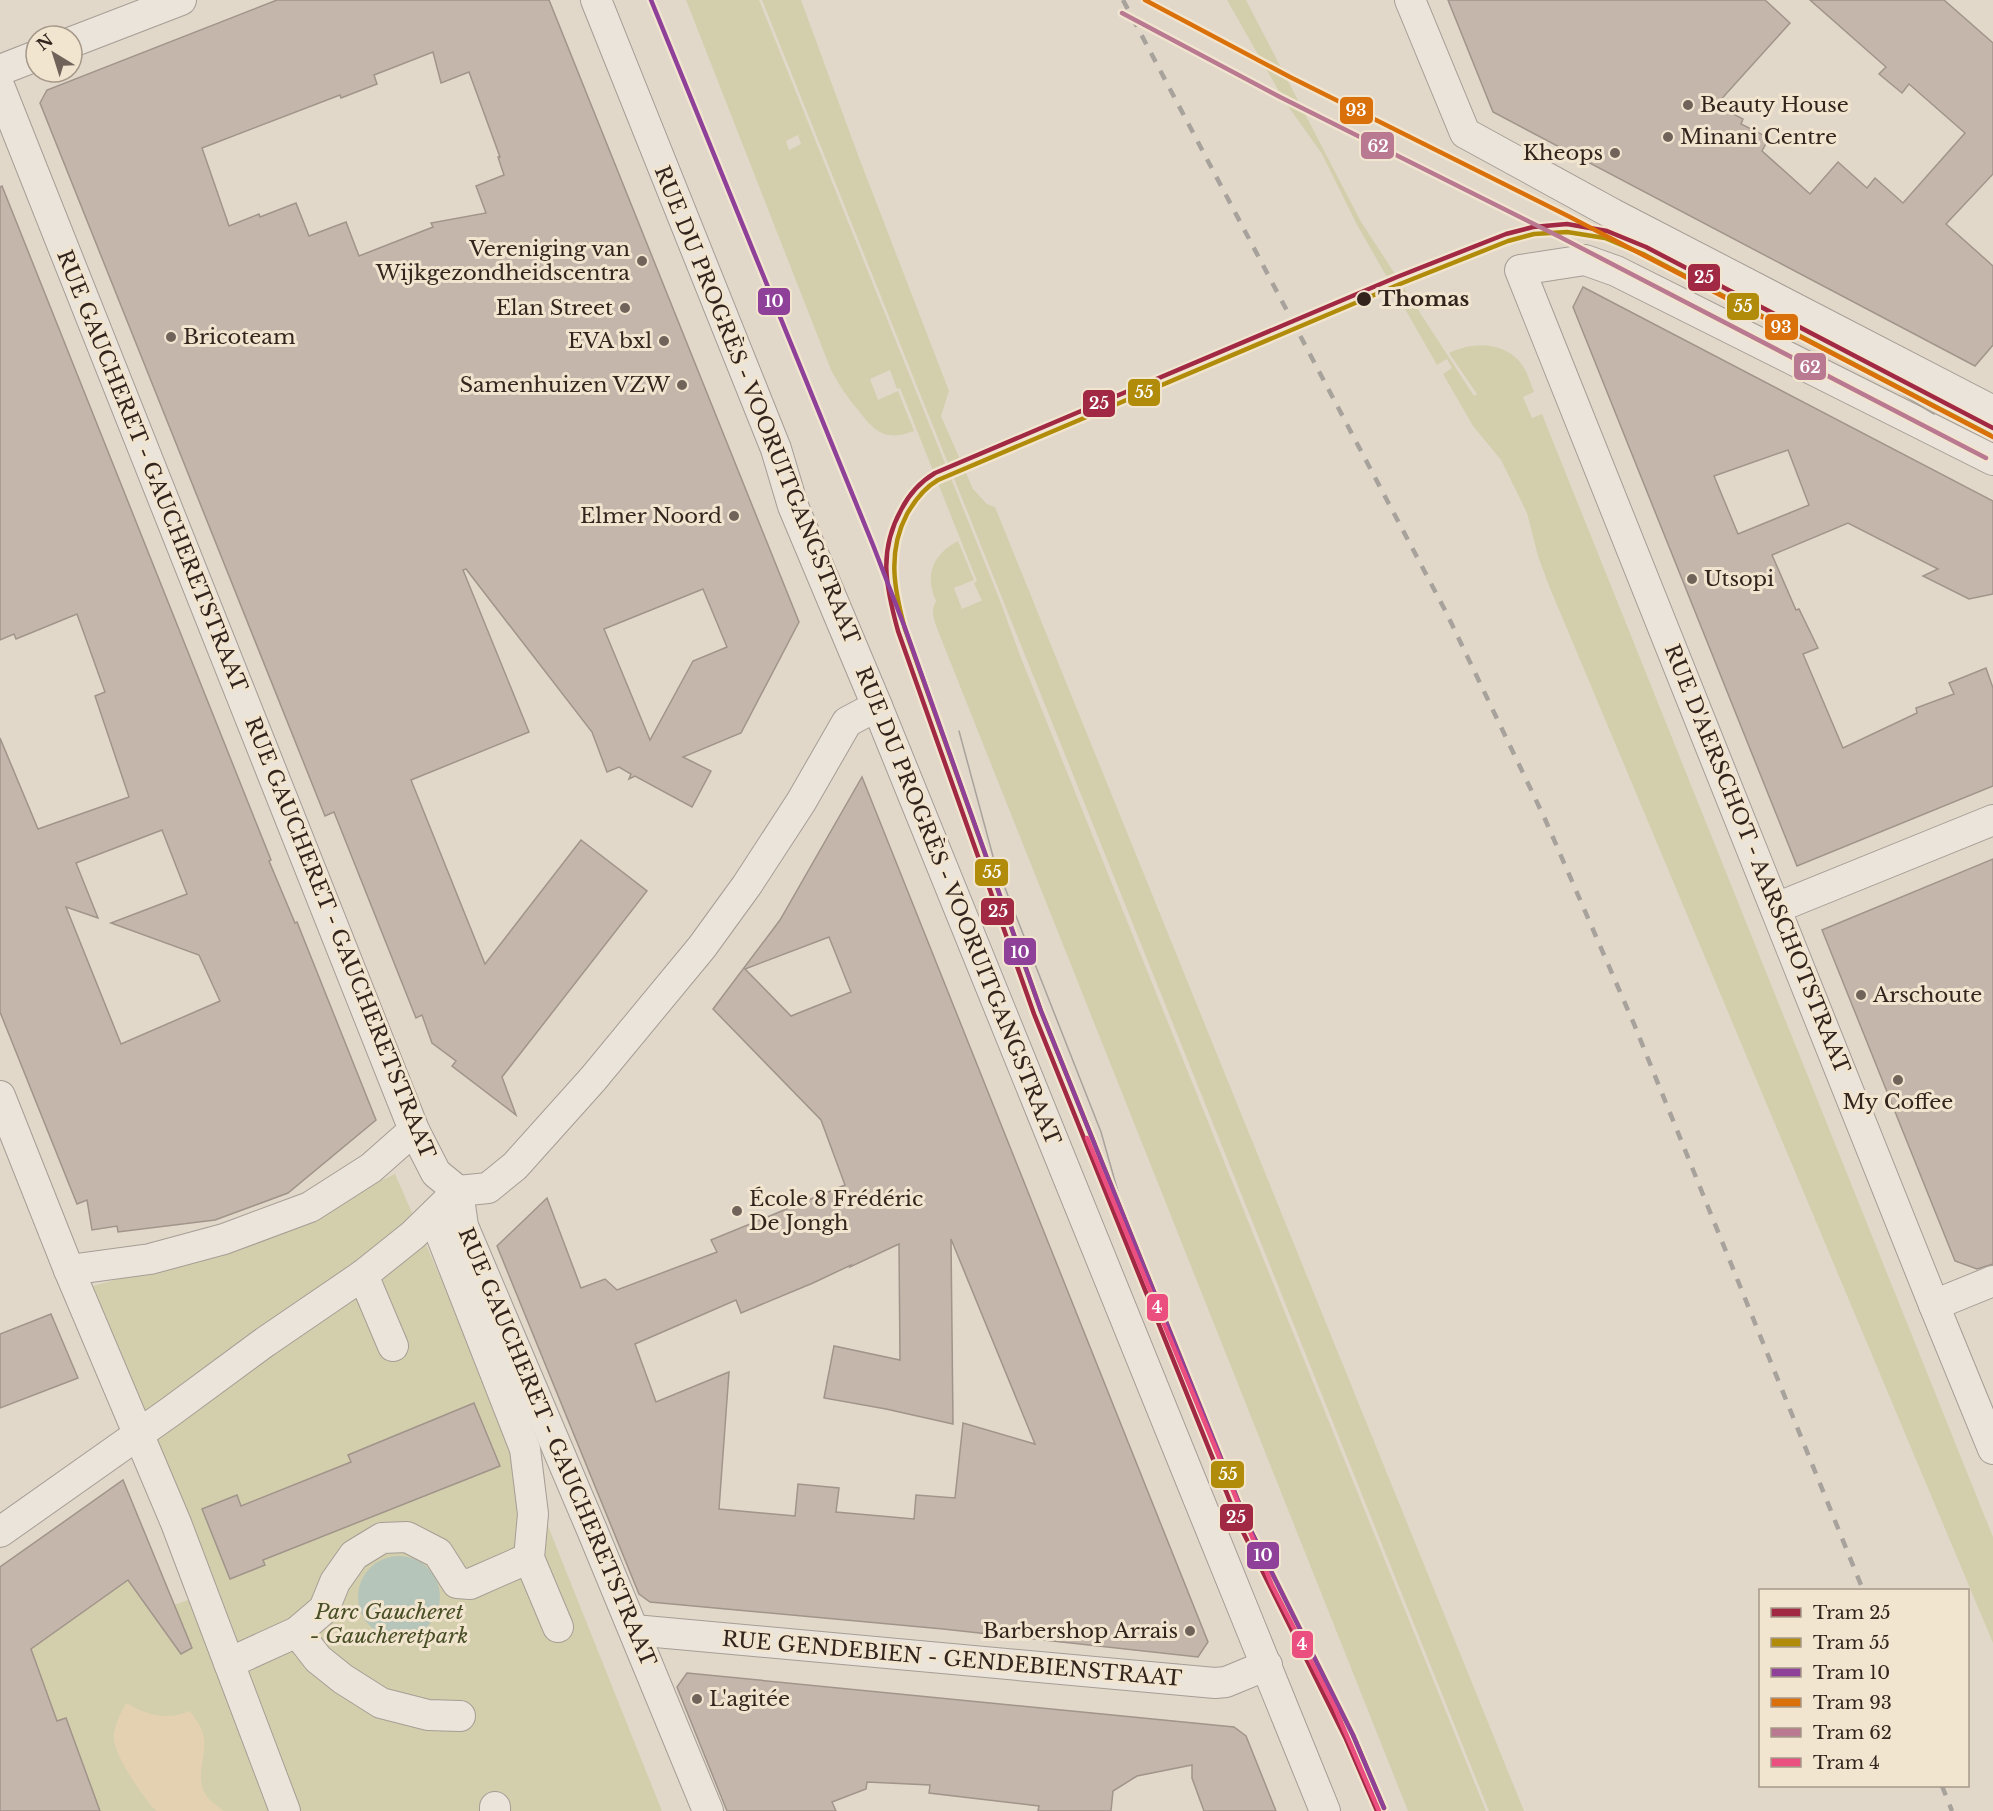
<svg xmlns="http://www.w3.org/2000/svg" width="1993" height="1811" viewBox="0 0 1993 1811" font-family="'Libre Baskerville',serif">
<rect width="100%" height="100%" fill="#e1d8ca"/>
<g fill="#d3cfad" fill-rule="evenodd">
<path d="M686 0H759L999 598 1021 658 1486 1811H1408L940 636C936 624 929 613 936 601 924 575 933 554 958 541L974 580 954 588 962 609 983 600 981 599 974 583 977 581 900 388 897 389 890 370 870 379 878 400 898 391 914 431C885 442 875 432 858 410 847 397 839 385 831 370ZM798 135 801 144 789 150 786 141Z"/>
<path d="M762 0H801L858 155 949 391 941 416 973 489 987 504 995 507 1524 1811H1489Z"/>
<path d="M1227 0H1246L1360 220 1474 396 1477 394 1449 353C1472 342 1502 341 1520 362 1527 370 1530 382 1534 392L1523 397 1532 418 1542 414 1993 1537V1643L1549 586 1538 556 1527 513 1501 460 1473 426 1443 374 1452 368 1447 359 1437 365 1356 223 1322 154 1285 102Z"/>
<path d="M395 1174 530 1481 662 1811H100L66 1719 57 1721 31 1649 128 1580 152 1613 207 1593 86 1288 244 1243Z"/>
</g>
<path fill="#e3d1b2" d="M126 1703C147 1715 167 1721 190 1711 194 1717 200 1724 202 1731 210 1753 193 1775 206 1795 210 1802 218 1806 224 1811H157L152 1807C140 1791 111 1753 114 1733 116 1723 121 1712 126 1703Z"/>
<circle fill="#b6c5ba" cx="399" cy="1597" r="41"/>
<g fill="#c4b6ab" stroke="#a1948a" stroke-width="1.5" fill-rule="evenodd">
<path d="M277 0H549L799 622 741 733 683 757 711 771 692 807 635 776 629 779 631 774 619 767 607 772 592 732 466 569 463 570 529 732 411 780 485 964 581 840 647 891 502 1077 516 1115 452 1066 456 1061 432 1043 422 1015 416 1018 334 812 325 816 40 103 47 90ZM433 52 441 83 469 72 500 157H498L504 175 476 186 486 213 431 223 433 227 359 256 346 222 309 236 296 203 260 217 259 214 229 226 202 148 340 95 341 98 377 84 374 75ZM703 589 727 647 693 661 650 740 604 629Z"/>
<path d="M1448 0H1765L1790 23 1716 105 1743 119 1741 124 1769 138 1762 151 1810 194 1838 162 1867 188 1875 178 1903 203 1965 133 1909 84 1902 93 1879 74 1886 67 1810 0H1944L1993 43V174L1946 224 1993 266V345L1975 366 1493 112Z"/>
<path d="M2 186 271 860 269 861 295 923 297 922 376 1120 288 1193 215 1220 118 1232 117 1226 92 1230 87 1200 77 1204 0 1012V738L38 829 129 797 95 696 105 692 77 614 16 639 14 634 0 640V187ZM162 830 187 894 111 923 199 955 220 1001 121 1044 66 907 98 918 76 863Z"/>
<path d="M1583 287 1993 501V594L1969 599 1923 576 1938 569 1848 523 1772 555 1796 610 1799 609 1818 648 1803 654 1843 748 1917 713 1916 708 1954 694 1949 683 1986 668 1993 688V786L1797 866 1573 307ZM1788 450 1809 505 1738 534 1714 476Z"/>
<path d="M862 777 1208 1642 1198 1657 943 1629 650 1602 639 1594 497 1246 547 1198 581 1288 605 1279 617 1290 717 1252 711 1240 845 1185 821 1120 713 1009 780 920ZM829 937 851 992 791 1016 745 969ZM951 1239 1035 1444 963 1423 955 1498 916 1495 914 1519 836 1512 839 1488 798 1484 795 1516 719 1509 729 1372 656 1402 635 1344 736 1300 741 1313 813 1283 851 1265 850 1267 899 1244 900 1360 834 1346 824 1398 886 1409 953 1424Z"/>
<path d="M1993 859V1264L1977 1269 1955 1261 1822 930Z"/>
<path d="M51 1314 78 1378 0 1408V1334Z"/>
<path d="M474 1403 500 1466 263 1560 265 1565 230 1579 202 1509 237 1495 241 1506 351 1462 348 1455Z"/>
<path d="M123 1480 192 1648 181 1654 128 1580 31 1649 57 1721 66 1718 100 1811H0V1567Z"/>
<path d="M687 1673 1234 1727 1246 1736 1276 1811H1204L1192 1778V1765L1137 1776 1113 1791 1111 1811H1038L1039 1806 929 1793 930 1785 867 1782 866 1789 832 1802 836 1811H727L677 1687Z"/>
</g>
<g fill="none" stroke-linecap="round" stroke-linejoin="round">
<g stroke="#a69d94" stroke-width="32">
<g id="street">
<path d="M596 0 776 449 793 506 877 706 1325 1811"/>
<path d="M1410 0 1465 133 1613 214 1993 411"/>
<path d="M72 42 181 0"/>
<path d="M0 70 36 56"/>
<path d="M0 88 414 1130 436 1173 458 1191 463 1226 592 1530 708 1811"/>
<path d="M1993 460 1616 271 1585 260 1520 270 1934 1305 1993 1449"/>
<path d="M1776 908 1993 820"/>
<path d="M0 1096 69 1270 176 1523 285 1811"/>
<path d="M434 1217 525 1449 533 1514 529 1558 558 1627"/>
<path d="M69 1270 150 1259 224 1239 310 1207 371 1168 414 1130"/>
<path d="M363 1275 393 1346"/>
<path d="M1934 1305 1993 1281"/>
<path d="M0 1532 170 1412 265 1342 363 1275 413 1235 458 1191 488 1188 515 1166 593 1079 702 947 747 885 801 802 847 722 877 706"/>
<path d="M634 1630 1215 1683 1226 1682 1267 1665"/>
<path d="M297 1632 318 1659 343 1679 381 1703 428 1715 460 1716"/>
<path d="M229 1663 297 1632 324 1609 335 1582 354 1555 382 1538 407 1537 438 1553 457 1583 470 1584 529 1558"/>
<path d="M495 1811V1807"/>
</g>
</g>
<use href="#street" stroke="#eae4db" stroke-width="30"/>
<g stroke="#a8a29c" stroke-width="1.5">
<path d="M1761 307 1934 414"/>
<path d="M959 731 994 860 1101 1132 1147 1294"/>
</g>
<g stroke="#a8a29c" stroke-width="4.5" stroke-dasharray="10 10" stroke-linecap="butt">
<path d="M1123 0 1446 612 1545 819 1634 1024 1863 1590"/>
<path d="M1942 1786 1952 1811"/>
</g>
<g stroke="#f2e5d0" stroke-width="9">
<path id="tram-1" d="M1377 1811 1346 1739 1240 1526 1034 1014 898 631C886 587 878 552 901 510 909 494 920 482 935 473L1397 277 1506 234 1533 227 1567 224 1607 231 1646 247 1993 428"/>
</g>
<g stroke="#f2e5d0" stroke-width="9">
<path id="tram-2" d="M1384 1808 1353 1735 1247 1523 1041 1011 905 629C894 589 887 552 907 514 915 500 924 488 938 480L1400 284 1508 241 1534 234 1567 232 1605 238 1643 254 1990 435"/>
</g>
<g stroke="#f2e5d0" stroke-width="9">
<path id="tram-3" d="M651 0 873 545 905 628 1041 1011 1247 1523 1353 1735 1384 1808"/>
</g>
<g stroke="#f2e5d0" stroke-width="9">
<path id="tram-4" d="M1145 0 1290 77 1570 217 1993 437"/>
</g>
<g stroke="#f2e5d0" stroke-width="9">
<path id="tram-5" d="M1122 13 1280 97 1560 237 1986 458"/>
</g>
<g stroke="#f2e5d0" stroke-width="9">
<path id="tram-6" d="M1087 1138 1272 1585 1335 1708 1379 1811"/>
</g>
<use href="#tram-1" stroke="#a12944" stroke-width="4.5"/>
<use href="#tram-2" stroke="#b08c0a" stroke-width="4.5"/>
<use href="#tram-3" stroke="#8f4199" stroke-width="4.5"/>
<use href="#tram-4" stroke="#da7009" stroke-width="4.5"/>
<use href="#tram-5" stroke="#b97991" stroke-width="4.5"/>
<use href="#tram-6" stroke="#ea4f80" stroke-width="4.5"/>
</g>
<g fill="#70645a" stroke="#f2e5d0" stroke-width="2">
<circle cx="1688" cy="105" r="6"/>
<circle cx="1668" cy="137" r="6"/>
<circle cx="1615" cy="153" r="6"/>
<circle cx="642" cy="261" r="6"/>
<circle cx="625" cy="308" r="6"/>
<circle cx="171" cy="337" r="6"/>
<circle cx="664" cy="341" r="6"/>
<circle cx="682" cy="385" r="6"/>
<circle cx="734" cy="516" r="6"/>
<circle cx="1692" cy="579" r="6"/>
<circle cx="1861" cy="995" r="6"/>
<circle cx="1898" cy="1080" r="6"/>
<circle cx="737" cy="1211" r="6"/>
<circle cx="1190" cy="1631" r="6"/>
<circle cx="697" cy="1699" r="6"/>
</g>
<circle fill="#33251d" stroke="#f2e5d0" stroke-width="2" cx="1364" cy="299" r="8"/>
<g text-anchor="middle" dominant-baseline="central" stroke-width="6" stroke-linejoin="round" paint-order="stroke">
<g font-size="21" fill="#33251d" stroke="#f2e5d0" text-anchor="start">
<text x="1700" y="105">Beauty House</text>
<text x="1680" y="137">Minani Centre</text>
<text x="1603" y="153" text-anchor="end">Kheops</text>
<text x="630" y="249" text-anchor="end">Vereniging van<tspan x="630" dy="24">Wijkgezondheidscentra</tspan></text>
<text x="613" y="308" text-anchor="end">Elan Street</text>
<text x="183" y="337">Bricoteam</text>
<text x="652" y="341" text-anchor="end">EVA bxl</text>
<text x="670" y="385" text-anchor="end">Samenhuizen VZW</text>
<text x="722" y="516" text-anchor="end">Elmer Noord</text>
<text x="1704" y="579">Utsopi</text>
<text x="1873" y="995">Arschoute</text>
<text x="1898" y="1102" text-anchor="middle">My Coffee</text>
<text x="749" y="1199">École 8 Frédéric<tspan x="749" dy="24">De Jongh</tspan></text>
<text x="1178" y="1631" text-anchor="end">Barbershop Arrais</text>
<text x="709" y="1699">L'agitée</text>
</g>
<g font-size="21" font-weight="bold" fill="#33251d" stroke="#f2e5d0" text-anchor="start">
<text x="1378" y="299">Thomas</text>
</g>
<g font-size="21" fill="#33251d" stroke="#f2e5d0">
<text transform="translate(757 405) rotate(68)">RUE DU PROGRÈS - VOORUITGANGSTRAAT</text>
<text transform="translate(152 471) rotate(68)">RUE GAUCHERET - GAUCHERETSTRAAT</text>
<text transform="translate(1757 859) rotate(68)">RUE D'AERSCHOT - AARSCHOTSTRAAT</text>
<text transform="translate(958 906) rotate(68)">RUE DU PROGRÈS - VOORUITGANGSTRAAT</text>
<text transform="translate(340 938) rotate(68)">RUE GAUCHERET - GAUCHERETSTRAAT</text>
<text transform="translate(557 1447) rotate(67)">RUE GAUCHERET - GAUCHERETSTRAAT</text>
<text transform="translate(952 1659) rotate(5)">RUE GENDEBIEN - GENDEBIENSTRAAT</text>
</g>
<g font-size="21" font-style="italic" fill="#484e25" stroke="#f2e5d0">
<text x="389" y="1612">Parc Gaucheret<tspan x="389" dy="24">- Gaucheretpark</tspan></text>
</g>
</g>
<g stroke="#f2e5d0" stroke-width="2">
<rect x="1339" y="96" width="35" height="29" rx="6" fill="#da7009"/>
<rect x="1360" y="131" width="35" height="29" rx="6" fill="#b97991"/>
<rect x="1687" y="263" width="34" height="29" rx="6" fill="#a12944"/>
<rect x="757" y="287" width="34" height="29" rx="6" fill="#8f4199"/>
<rect x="1726" y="292" width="34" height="29" rx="6" fill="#b08c0a"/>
<rect x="1764" y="313" width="35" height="28" rx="6" fill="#da7009"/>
<rect x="1793" y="352" width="34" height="29" rx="6" fill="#b97991"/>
<rect x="1127" y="378" width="34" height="29" rx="6" fill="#b08c0a"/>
<rect x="1082" y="389" width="34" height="29" rx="6" fill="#a12944"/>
<rect x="974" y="858" width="35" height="29" rx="6" fill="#b08c0a"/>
<rect x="980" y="897" width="35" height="29" rx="6" fill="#a12944"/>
<rect x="1003" y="937" width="34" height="29" rx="6" fill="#8f4199"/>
<rect x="1146" y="1293" width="23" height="29" rx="6" fill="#ea4f80"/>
<rect x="1210" y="1460" width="35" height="29" rx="6" fill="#b08c0a"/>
<rect x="1219" y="1503" width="35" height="29" rx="6" fill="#a12944"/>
<rect x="1246" y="1541" width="34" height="29" rx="6" fill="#8f4199"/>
<rect x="1291" y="1630" width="23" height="29" rx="6" fill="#ea4f80"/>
</g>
<g font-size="16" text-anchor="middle" font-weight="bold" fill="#fff">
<text x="1356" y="116">93</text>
<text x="1378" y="152">62</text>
<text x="1704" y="283">25</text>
<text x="774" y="307">10</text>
<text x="1743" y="312">55</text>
<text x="1781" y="333">93</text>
<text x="1810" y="373">62</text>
<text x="1144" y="398">55</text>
<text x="1099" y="409">25</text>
<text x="992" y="878">55</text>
<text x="998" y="917">25</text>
<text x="1020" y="958">10</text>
<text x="1157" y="1313">4</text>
<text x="1228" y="1480">55</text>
<text x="1236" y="1523">25</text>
<text x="1263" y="1561">10</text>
<text x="1302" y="1650">4</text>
</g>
<rect x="1759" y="1589" width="210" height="198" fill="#f2e5d0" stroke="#a69888" stroke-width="1.5"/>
<rect x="1771" y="1608" width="30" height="9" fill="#a12944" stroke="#a69888" stroke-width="1.5"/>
<text x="1813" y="1619" font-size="18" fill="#33251d">Tram 25</text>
<rect x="1771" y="1638" width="30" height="9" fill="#b08c0a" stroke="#a69888" stroke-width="1.5"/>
<text x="1813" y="1649" font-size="18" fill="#33251d">Tram 55</text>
<rect x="1771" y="1668" width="30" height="9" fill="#8f4199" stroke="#a69888" stroke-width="1.5"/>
<text x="1813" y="1679" font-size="18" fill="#33251d">Tram 10</text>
<rect x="1771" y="1698" width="30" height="9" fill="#da7009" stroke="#a69888" stroke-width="1.5"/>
<text x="1813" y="1709" font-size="18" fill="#33251d">Tram 93</text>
<rect x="1771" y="1728" width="30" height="9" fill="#b97991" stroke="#a69888" stroke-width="1.5"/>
<text x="1813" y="1739" font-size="18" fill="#33251d">Tram 62</text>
<rect x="1771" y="1758" width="30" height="9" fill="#ea4f80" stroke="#a69888" stroke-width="1.5"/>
<text x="1813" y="1769" font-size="18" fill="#33251d">Tram 4</text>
<g transform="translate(54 54) rotate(322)"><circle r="28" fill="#f2e5d0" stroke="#a69888" stroke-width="1.5"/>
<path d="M0-4.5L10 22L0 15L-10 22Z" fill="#70645a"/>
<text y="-9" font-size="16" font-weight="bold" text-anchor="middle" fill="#33251d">N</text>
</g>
</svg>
